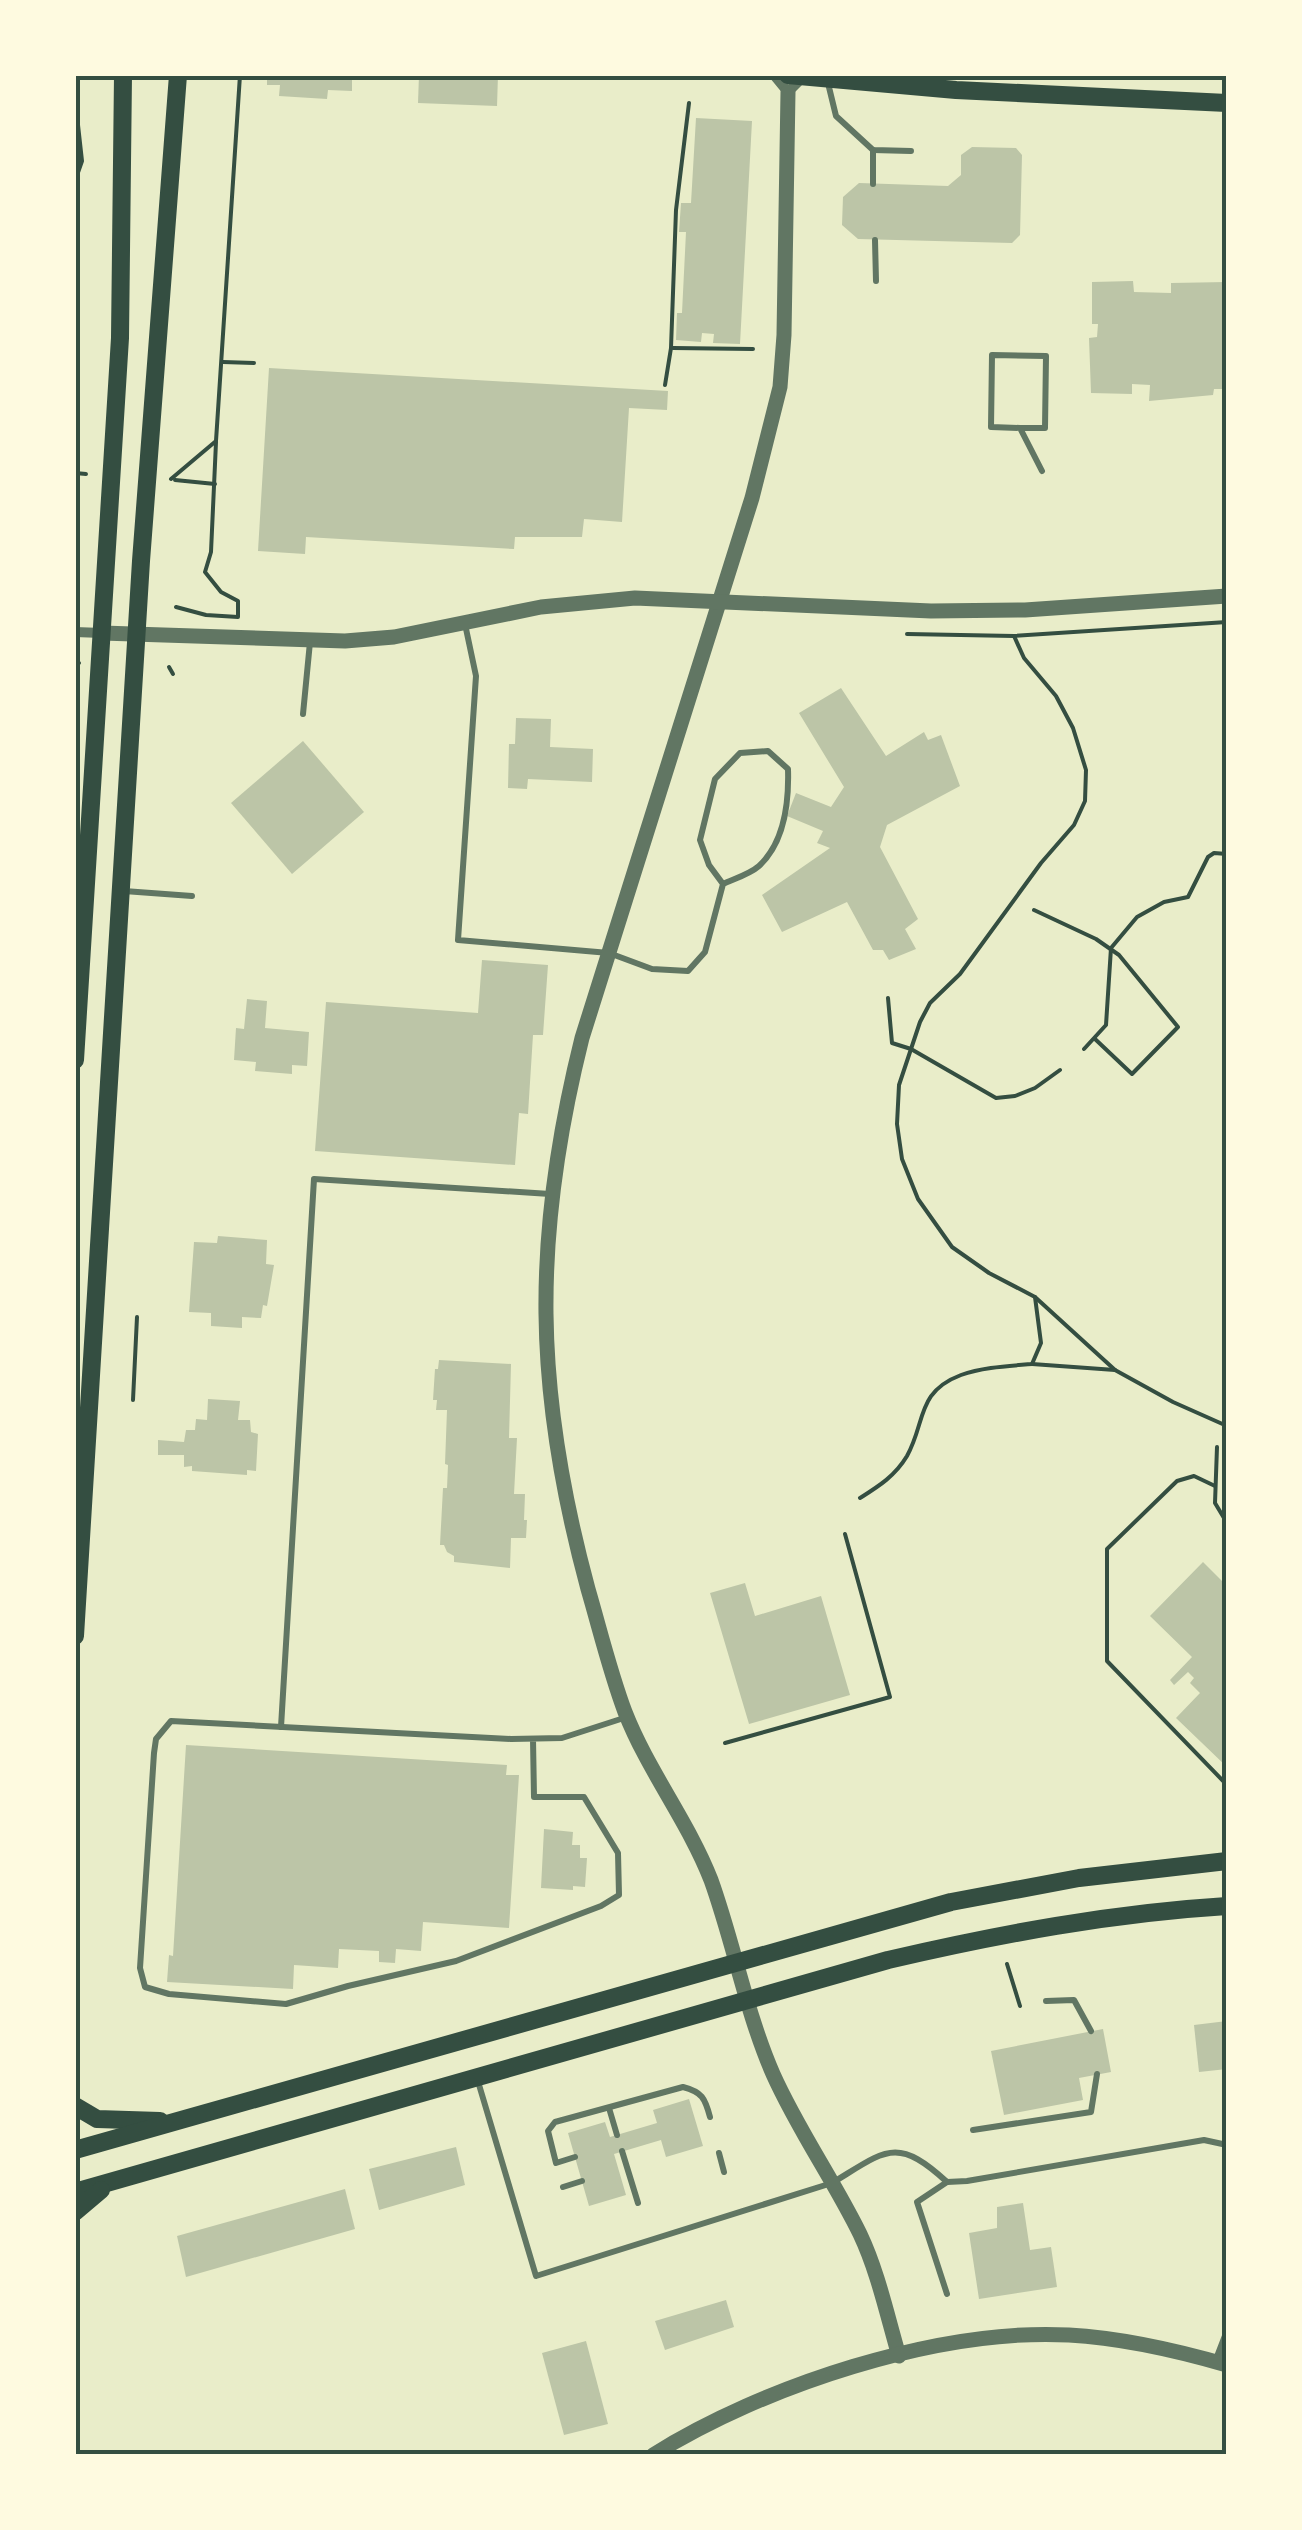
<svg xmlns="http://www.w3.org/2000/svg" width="1302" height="2530" viewBox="0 0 1302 2530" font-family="'Golos Text',sans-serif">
<rect width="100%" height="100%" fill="#e9edc9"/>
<g fill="#bcc5a7">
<path d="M267 75H352V91L328 90 327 99 279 96 280 85H267Z"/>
<path d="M419 75H498L497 106 418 103Z"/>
<path d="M696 118 752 121 740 344 713 343 714 334 702 333 701 342 676 340 677 313H682L686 232H679L681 203H691Z"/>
<path d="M972 147 1016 148 1022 155 1020 235 1012 243 858 239 842 225 843 197 859 183 948 186 961 175V155Z"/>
<path d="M1133 281 1134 292 1171 293V283L1227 282V389H1214L1213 395 1149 401 1150 385 1132 384V394L1091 393 1089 338 1097 337 1098 324H1092V282Z"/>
<path d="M269 368 668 391 667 410 629 408 622 522 584 519 582 537H515L514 549 306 537 305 554 258 551Z"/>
<path d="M841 688 886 756 924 732 928 740 941 735 960 786 887 825 880 847 918 919 905 929 916 949 889 960 883 950H873L847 902 782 932 762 895 830 848 817 843 823 831 787 816 796 793 831 807 844 787 799 713Z"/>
<path d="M516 718 551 719 550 747 593 749 592 782 528 779 527 789 508 788 509 744H515Z"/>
<path d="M303 741 364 812 292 874 231 803Z"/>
<path d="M482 960 548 965 543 1035H533L528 1114 519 1113 515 1165 315 1151 326 1002 478 1013Z"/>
<path d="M247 999 267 1001 265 1028 309 1032 307 1066 292 1065V1074L255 1071 256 1062 234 1060 236 1028 244 1029Z"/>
<path d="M218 1236 267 1240 266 1264 274 1265 267 1306 263 1305 261 1318 242 1317V1328L211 1326V1313L189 1312 194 1242 217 1243Z"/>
<path d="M439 1360 511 1364 509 1438H517L514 1494H525L524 1520H527L526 1538H511L510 1568 454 1562V1556L447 1552 444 1545H440L443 1488H447L448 1465 445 1464 447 1410H436L437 1400H433L435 1369H438Z"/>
<path d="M208 1399 240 1401 238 1420H250L251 1432 258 1434 256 1471 247 1470V1475L192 1471V1466L184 1467V1455H158V1440L184 1442 186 1430H195L196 1419 207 1420Z"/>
<path d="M1203 1562 1227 1586V1767L1176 1718 1200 1693 1190 1683 1194 1678 1188 1672 1174 1685 1170 1680 1192 1657 1150 1616Z"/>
<path d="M745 1583 755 1616 821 1596 850 1695 749 1724 710 1593Z"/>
<path d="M186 1745 507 1765 506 1775H519L509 1928 423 1922 421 1951 396 1949 395 1963 379 1962V1951L339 1949 338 1968 294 1965 293 1989 167 1982 169 1955 173 1956Z"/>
<path d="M544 1829 573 1832 572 1845H580V1858H587L585 1887 573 1886V1890L541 1888Z"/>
<path d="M1227 2021V2069L1199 2072 1194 2025Z"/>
<path d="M1103 2029 1111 2072 1079 2078 1083 2100 1004 2115 991 2051Z"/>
<path d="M689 2099 703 2146 666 2157 661 2140 614 2154 626 2195 589 2206 568 2133 605 2122 610 2137 657 2123 653 2110Z"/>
<path d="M456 2147 465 2185 379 2210 369 2169Z"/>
<path d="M345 2189 355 2229 186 2277 177 2236Z"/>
<path d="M1023 2203 1030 2250 1051 2247 1057 2287 979 2299 969 2233 997 2228V2207Z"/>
<path d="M726 2300 734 2327 665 2350 655 2321Z"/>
<path d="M586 2341 608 2424 564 2435 542 2353Z"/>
</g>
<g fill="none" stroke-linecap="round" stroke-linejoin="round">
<g stroke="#344e41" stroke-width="4">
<path d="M75 98 82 161 75 181"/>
<path d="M673 348 753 349"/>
<path d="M223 362 254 363"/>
<path d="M665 385 671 348 676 210 689 103"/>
<path d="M75 473 86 474"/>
<path d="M171 479 216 441 240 75"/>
<path d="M175 480 215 484"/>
<path d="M176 607 206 615 238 617V601L221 592 205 572 211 552 216 442"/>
<path d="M907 634 1014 636 1227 622"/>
<path d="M1014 636 1024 658 1056 696 1073 728 1086 770 1085 801 1074 825 1041 863 960 974 930 1003 920 1022 899 1085 897 1124 902 1159 918 1199 952 1247 989 1273 1035 1297 1115 1370 1173 1402 1227 1426"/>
<path d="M75 664 79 663"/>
<path d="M169 667 173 674"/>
<path d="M1034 910 1096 939 1119 955 1178 1027 1132 1074 1095 1039"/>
<path d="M888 998 892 1043 911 1049 996 1098 1015 1096 1035 1088 1060 1070"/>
<path d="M1084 1049 1106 1025 1111 948 1137 917 1164 902 1188 897 1208 857 1214 853 1227 854"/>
<path d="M1032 1364 1115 1370"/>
<path d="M133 1400 137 1317"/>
<path d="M1217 1447 1215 1503 1227 1523"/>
<path d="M1215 1486 1194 1476 1177 1481 1107 1549V1661L1227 1785"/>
<path d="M860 1498C879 1486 895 1476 907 1456 926 1422 916 1392 961 1375 983 1367 1009 1366 1032 1364L1041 1343 1035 1297"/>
<path d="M725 1743 890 1697 845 1534"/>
<path d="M1007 1964 1020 2006"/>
</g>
<g stroke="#617663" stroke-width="6">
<path d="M827 79 836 116 873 150 911 151"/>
<path d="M873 150V184"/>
<path d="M875 240 876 281"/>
<path d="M1020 428H1045L1046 356 992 355 991 427 1020 428 1042 471"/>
<path d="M465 624 476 676 458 940 609 953 652 969 688 971 705 952 723 884C734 879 750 874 759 866 785 842 789 801 788 769L768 751 740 753 715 779 700 840 709 865 723 884"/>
<path d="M303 714 310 642"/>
<path d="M124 891 192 896"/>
<path d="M281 1727 314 1179 550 1194"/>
<path d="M533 1739 534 1797H584L618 1853 619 1895 601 1906 456 1961 348 1986 286 2004 169 1994 145 1987 140 1968 154 1753 156 1739 171 1721 511 1739 562 1738 627 1717"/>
<path d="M1046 2001 1074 2000 1091 2031"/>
<path d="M477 2078 536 2276 832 2183C885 2151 896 2135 947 2182L967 2181 1204 2140 1227 2145"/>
<path d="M609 2108 617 2135"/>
<path d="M973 2130 1091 2112 1097 2074"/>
<path d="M622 2151 638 2203"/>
<path d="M719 2153 724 2172"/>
<path d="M575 2157 556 2163 548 2131 555 2122 683 2087C702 2092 705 2098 710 2117"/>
<path d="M947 2182 917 2202 947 2294"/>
<path d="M563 2187 582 2181"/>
</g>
<g stroke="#617663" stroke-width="10">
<path d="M774 75 788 92 804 76"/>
<path d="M75 632 102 633"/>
<path d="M1217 2362 1227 2336"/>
</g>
<g stroke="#617663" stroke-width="15">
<path d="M788 92 784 335 780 387 752 498 582 1038C532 1238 534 1390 588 1589 600 1630 610 1672 625 1712 648 1771 688 1821 711 1880 734 1944 746 2012 773 2074 798 2130 833 2179 860 2234 878 2272 887 2315 899 2356"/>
<path d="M102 633 345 641 394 637 541 607 635 598 931 611 1025 610 1227 596"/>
<path d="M653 2455C763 2386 938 2328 1069 2335 1123 2338 1175 2350 1227 2365"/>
</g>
<path stroke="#344e41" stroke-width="18" d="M788 75 956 90 1227 103"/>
<g stroke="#344e41" stroke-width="18">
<path d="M75 1060 120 338 123 75"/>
<path d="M75 1636 141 561 178 75"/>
<path d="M75 2106 97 2119 160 2121"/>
<path d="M75 2150 951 1902 1079 1878 1227 1861"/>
<path d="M75 2192 888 1960C1000 1934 1112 1913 1227 1906"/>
<path d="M75 2212 101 2190"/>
</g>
</g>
<rect width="1302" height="2530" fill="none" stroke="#fefae0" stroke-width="155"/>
<rect x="78" y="78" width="1146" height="2374" fill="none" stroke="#344e41" stroke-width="4"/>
</svg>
